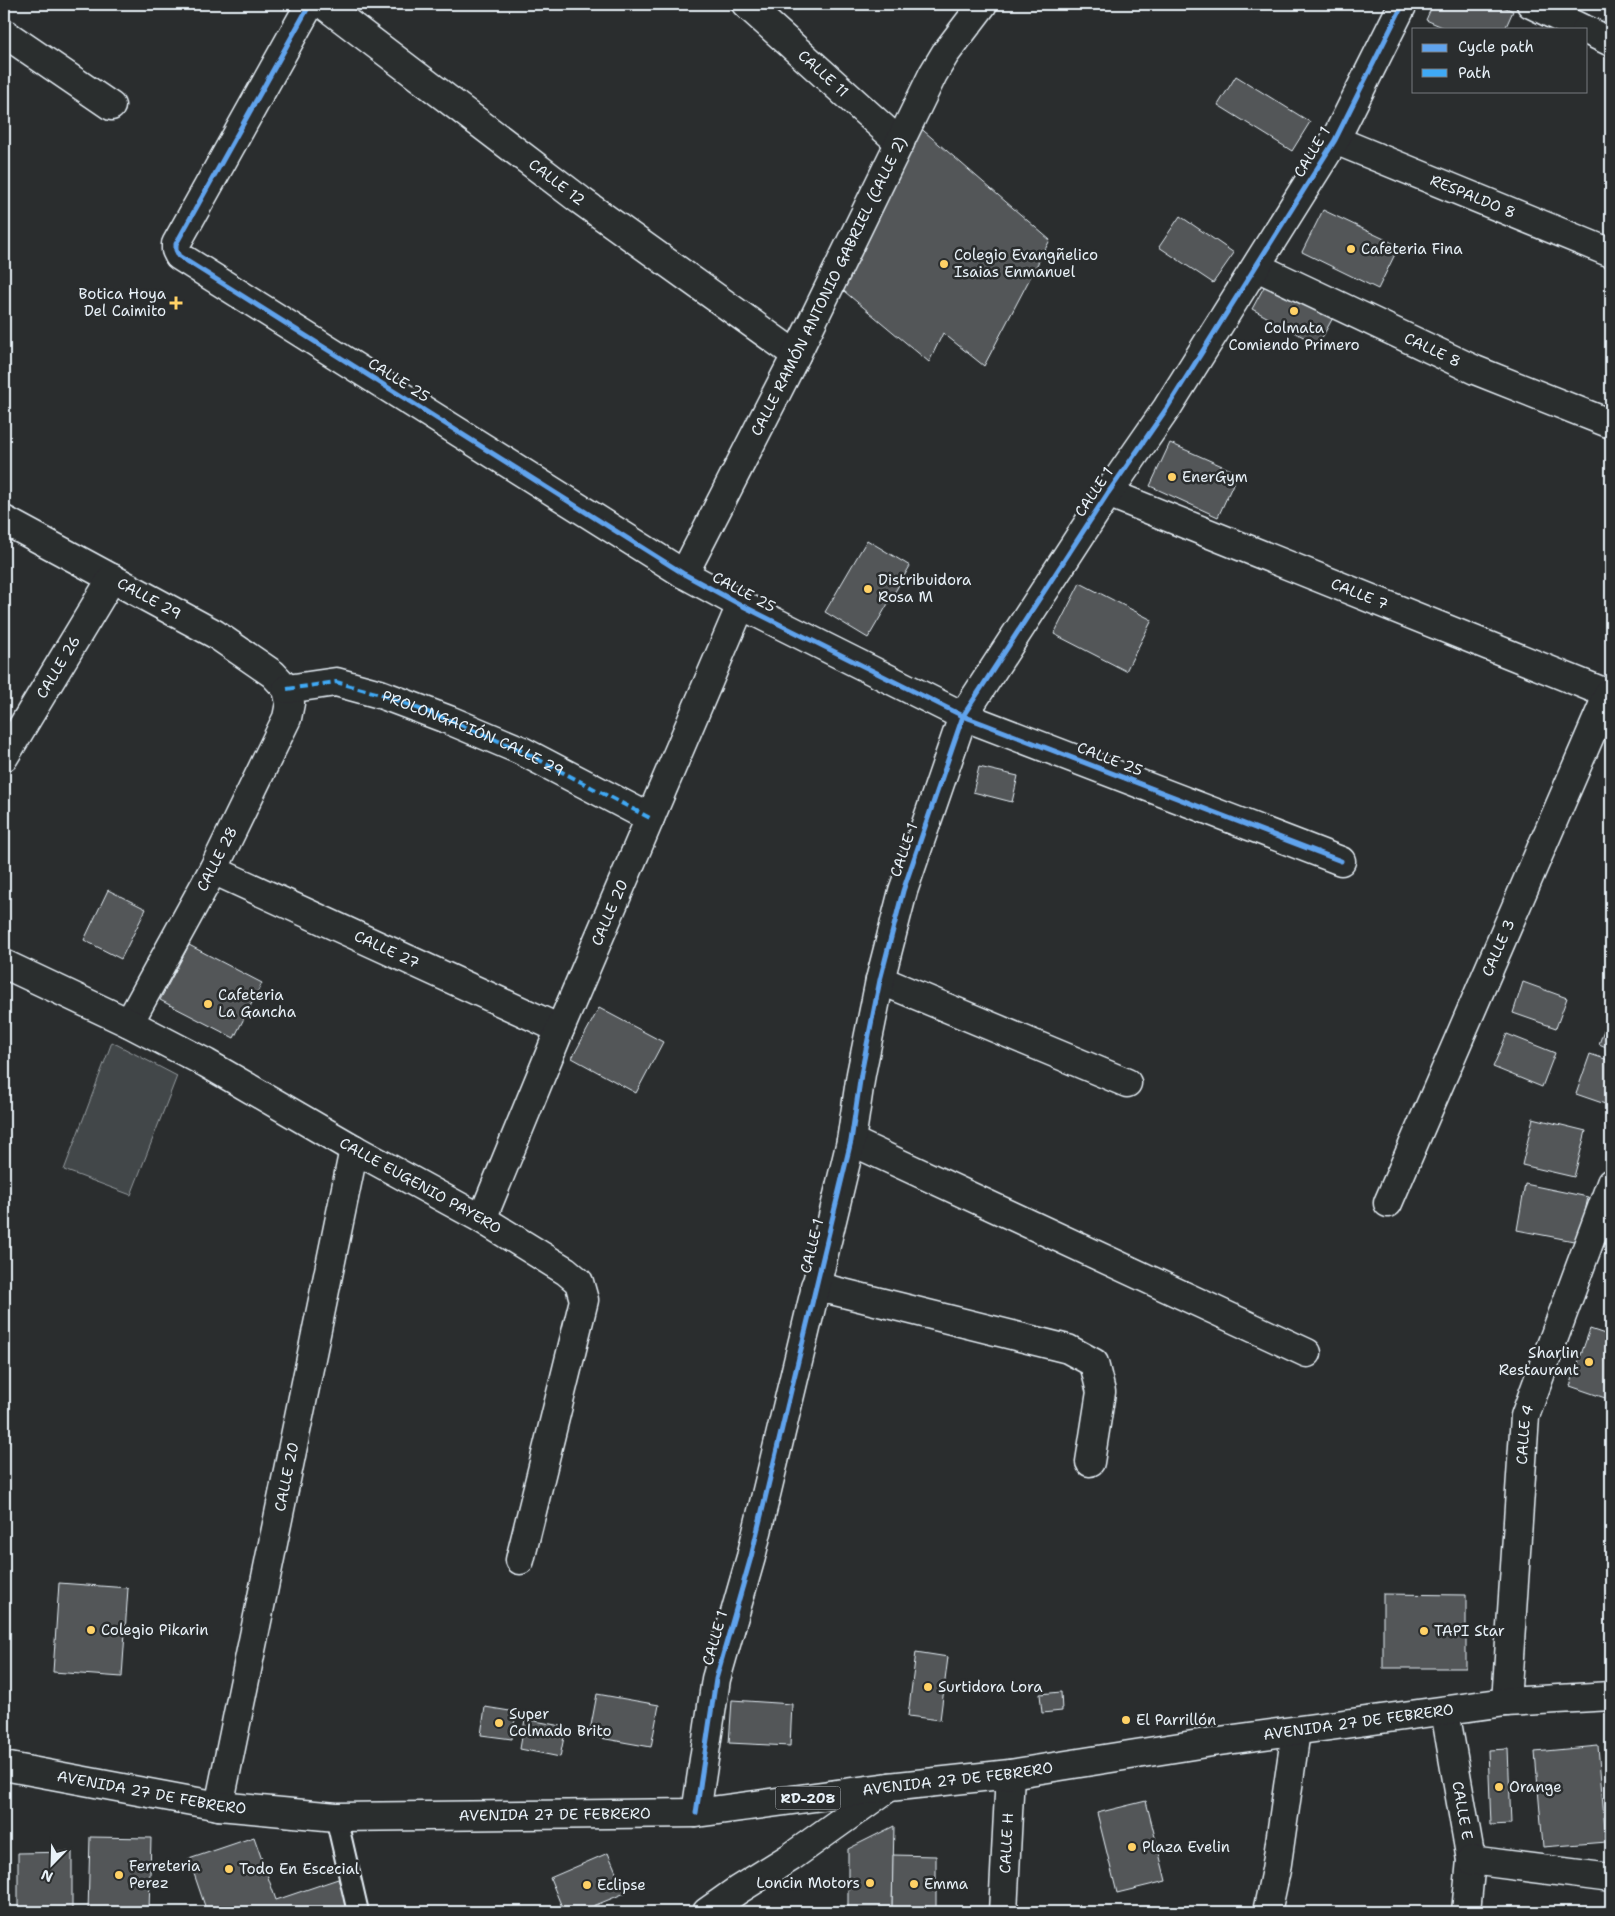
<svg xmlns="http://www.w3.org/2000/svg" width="1615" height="1916" viewBox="0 0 1615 1916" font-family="'Shantell Sans',sans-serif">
<rect width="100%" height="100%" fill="#2a2d2e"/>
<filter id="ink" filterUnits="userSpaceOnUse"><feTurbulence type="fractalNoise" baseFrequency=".02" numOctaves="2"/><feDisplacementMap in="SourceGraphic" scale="10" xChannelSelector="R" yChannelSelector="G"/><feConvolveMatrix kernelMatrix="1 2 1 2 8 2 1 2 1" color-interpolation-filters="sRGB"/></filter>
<g filter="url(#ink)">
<path fill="#424648" stroke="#959ca0" d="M112 1042 177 1076 131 1195 64 1170Z"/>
<g fill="#535759" stroke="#e8f1f8">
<path d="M1433 4H1497L1513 11 1505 29H1447L1426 20Z"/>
<path d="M1236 76 1310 122 1292 151 1218 105Z"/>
<path d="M917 125 1050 240 984 366 943 333 929 362 839 287Z"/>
<path d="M1323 210 1399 246 1378 289 1302 252Z"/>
<path d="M1180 216 1234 253 1213 283 1159 247Z"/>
<path d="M1270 276 1336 312 1318 345 1252 309Z"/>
<path d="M1170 443 1238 473 1218 517 1150 486Z"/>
<path d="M867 540 910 566 868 638 825 612Z"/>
<path d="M1080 583 1152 620 1126 671 1054 634Z"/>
<path d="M979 767 1018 776 1012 802 973 792Z"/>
<path d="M108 890 146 909 121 959 84 940Z"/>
<path d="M189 945 262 983 234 1038 160 1000Z"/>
<path d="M1523 982 1567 998 1556 1028 1513 1013Z"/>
<path d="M599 1008 663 1042 636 1093 572 1058Z"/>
<path d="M1611 1010V1049L1599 1044Z"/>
<path d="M1507 1034 1555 1053 1542 1087 1493 1067Z"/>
<path d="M1590 1054 1611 1061V1106L1576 1094Z"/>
<path d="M1533 1118 1586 1131 1574 1177 1522 1165Z"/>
<path d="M1525 1184 1588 1197 1579 1242 1517 1230Z"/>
<path d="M1590 1329 1611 1336V1400L1570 1386Z"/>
<path d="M59 1583 128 1588 122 1677 53 1672Z"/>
<path d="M1383 1594 1466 1595V1668H1383Z"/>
<path d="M916 1652 948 1657 940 1720 908 1716Z"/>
<path d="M1061 1692 1062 1711 1042 1713 1040 1694Z"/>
<path d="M597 1694 659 1705 651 1747 589 1736Z"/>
<path d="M732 1700 792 1704 790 1746 729 1743Z"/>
<path d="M485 1707 516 1712 512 1739 481 1735Z"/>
<path d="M525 1719 566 1727 560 1757 520 1749Z"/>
<path d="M1598 1746 1606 1842 1543 1847 1535 1752Z"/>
<path d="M1508 1749 1511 1824 1491 1825 1488 1750Z"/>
<path d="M1146 1801 1166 1881 1117 1893 1097 1813Z"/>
<path d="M894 1826 892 1912H848V1849Z"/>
<path d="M90 1837 151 1838 149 1912H88Z"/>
<path d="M254 1837 276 1900 338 1879 349 1912H207L189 1859Z"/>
<path d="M72 1852V1912H18V1853Z"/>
<path d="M608 1853 625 1893 579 1912H564L550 1878Z"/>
<path d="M893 1855 936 1856V1912H892Z"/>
</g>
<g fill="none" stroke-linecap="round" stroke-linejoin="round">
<g stroke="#e8f1f8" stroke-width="24">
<path id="lane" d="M336 1817 358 1912"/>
</g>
<g stroke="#e8f1f8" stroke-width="31">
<g id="street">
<path d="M310 4 176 244V250L179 256 684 574 741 605 963 716 1341 861"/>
<path id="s1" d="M323 4 580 200 796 355"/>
<path id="s2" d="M746 4 900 143"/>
<path d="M1531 4 1583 29"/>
<path d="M1586 30 1611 42"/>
<path d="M4 33 111 106"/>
<path id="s3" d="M1335 140 1611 253"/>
<path id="s4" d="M1257 267 1475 370 1611 424"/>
<path id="s5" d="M1108 493 1611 695"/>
<path id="s6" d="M4 520 215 634 273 674 287 689 290 703 287 718 213 870 129 1023"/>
<path id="s7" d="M684 574 796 355 933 74 945 54 983 4"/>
<path d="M287 689 336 682 380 694 449 720 520 750 650 818"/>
<path id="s8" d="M4 757 112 578"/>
<path id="s9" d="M213 870 560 1029"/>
<path id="s10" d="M4 964 129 1023 206 1063 354 1149 482 1219 566 1271 579 1282 584 1300 520 1560"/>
<path d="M880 980 1127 1083"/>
<path d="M851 1141 1307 1353"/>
<path id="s11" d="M1388 1203 1608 694"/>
<path id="s12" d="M482 1219 560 1029 741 605"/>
<path d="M815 1286 1068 1349 1094 1363 1101 1392 1090 1462"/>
<path id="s13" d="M1506 1702 1525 1416 1611 1183"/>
<path id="s14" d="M1445 1711 1471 1860 1466 1912"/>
<path id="s15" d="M219 1806 354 1149"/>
<path d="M696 1813 716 1679 751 1557 851 1141 861 1074 880 980 903 891 963 716 1108 493 1167 408 1335 140 1403 4"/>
<path d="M1471 1860 1611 1878"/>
<path id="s16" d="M1003 1912 1010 1774"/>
<path d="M1267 1912 1276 1870 1296 1731"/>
</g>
</g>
<g stroke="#e8f1f8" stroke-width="31">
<path id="secondary" d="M707 1912 738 1890 791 1857 889 1787"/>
</g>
<g stroke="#e8f1f8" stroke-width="31">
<g id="primary">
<path id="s17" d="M4 1766 219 1806 336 1817 696 1813 889 1787 1010 1774 1212 1742 1506 1702 1611 1696"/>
</g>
</g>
<use href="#lane" stroke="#2a2d2e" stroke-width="20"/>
<use href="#street" stroke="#2a2d2e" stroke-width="28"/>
<use href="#secondary" stroke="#2a2d2e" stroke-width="28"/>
<use href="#primary" stroke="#2a2d2e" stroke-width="28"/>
<path stroke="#3fa9f5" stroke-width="4" stroke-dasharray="8 4" stroke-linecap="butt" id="s18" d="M287 689 336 682 380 694 449 720 520 750 650 818"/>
<g stroke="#2a2d2e" stroke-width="8">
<g id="cycleway">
<path d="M310 4 176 244V250L179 256 684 574 741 605 963 716 1341 861"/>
<path d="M696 1813 716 1679 751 1557 851 1141 861 1074 880 980 903 891 963 716 1108 493 1167 408 1335 140 1403 4"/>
</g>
</g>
<use href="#cycleway" stroke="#60a3ed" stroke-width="5"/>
</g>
</g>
<g fill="#ffd166" stroke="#2a2d2e" stroke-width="2">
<circle cx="1351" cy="249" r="5"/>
<circle cx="944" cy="264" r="5"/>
<path d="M173.5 295.5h5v5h5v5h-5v5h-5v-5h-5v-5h5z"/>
<circle cx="1294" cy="311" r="5"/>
<circle cx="1172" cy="477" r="5"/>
<circle cx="868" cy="589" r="5"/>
<circle cx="208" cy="1004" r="5"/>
<circle cx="1589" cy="1362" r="5"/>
<circle cx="91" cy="1630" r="5"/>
<circle cx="1424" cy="1631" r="5"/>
<circle cx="928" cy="1687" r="5"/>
<circle cx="1126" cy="1720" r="5"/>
<circle cx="499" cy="1723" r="5"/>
<circle cx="1499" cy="1787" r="5"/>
<circle cx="1132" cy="1847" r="5"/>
<circle cx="229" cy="1869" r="5"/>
<circle cx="119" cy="1875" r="5"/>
<circle cx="870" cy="1883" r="5"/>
<circle cx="914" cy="1884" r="5"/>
<circle cx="587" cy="1885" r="5"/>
</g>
<g text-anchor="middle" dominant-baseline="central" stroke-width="5" stroke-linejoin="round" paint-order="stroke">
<rect fill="#2a2d2e" stroke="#afb6bb" stroke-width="1" x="775.5" y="1786.5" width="65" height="23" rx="4"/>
<g font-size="14" font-weight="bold" fill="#e8f1f8">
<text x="808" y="1798">RD-208</text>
</g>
<g font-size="15" fill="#e8f1f8" stroke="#2a2d2e">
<text stroke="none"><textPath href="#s2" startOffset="104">CALLE 11</textPath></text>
<text transform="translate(1312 152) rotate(-59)">CALLE 1</text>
<text stroke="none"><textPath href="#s1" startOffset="294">CALLE 12</textPath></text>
<text stroke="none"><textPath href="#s3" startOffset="149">RESPALDO 8</textPath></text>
<text stroke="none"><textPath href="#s7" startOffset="322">CALLE RAMÓN ANTONIO GABRIEL (CALLE 2)</textPath></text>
<text stroke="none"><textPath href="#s4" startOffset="194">CALLE 8</textPath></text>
<text transform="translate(399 380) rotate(32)">CALLE 25</text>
<text transform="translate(1094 492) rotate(-56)">CALLE 1</text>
<text transform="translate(744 592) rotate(28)">CALLE 25</text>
<text stroke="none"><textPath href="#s5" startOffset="271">CALLE 7</textPath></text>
<text stroke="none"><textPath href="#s6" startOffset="165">CALLE 29</textPath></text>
<text stroke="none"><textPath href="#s8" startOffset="105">CALLE 26</textPath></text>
<text stroke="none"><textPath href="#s18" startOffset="196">PROLONGACIÓN CALLE 29</textPath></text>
<text transform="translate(1110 759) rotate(21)">CALLE 25</text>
<text transform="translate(904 850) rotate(-71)">CALLE 1</text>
<text transform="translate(217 859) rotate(-63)">CALLE 28</text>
<text stroke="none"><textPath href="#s12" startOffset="332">CALLE 20</textPath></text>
<text stroke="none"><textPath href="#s11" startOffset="278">CALLE 3</textPath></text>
<text stroke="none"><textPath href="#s9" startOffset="191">CALLE 27</textPath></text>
<text stroke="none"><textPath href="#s10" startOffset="472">CALLE EUGENIO PAYERO</textPath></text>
<text transform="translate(812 1246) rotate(-76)">CALLE 1</text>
<text stroke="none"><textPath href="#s13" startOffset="268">CALLE 4</textPath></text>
<text stroke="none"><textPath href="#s15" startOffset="336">CALLE 20</textPath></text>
<text transform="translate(715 1638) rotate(-74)">CALLE 1</text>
<text stroke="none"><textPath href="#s17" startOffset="1365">AVENIDA 27 DE FEBRERO</textPath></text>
<text stroke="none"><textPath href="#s17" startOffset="960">AVENIDA 27 DE FEBRERO</textPath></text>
<text stroke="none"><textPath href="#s17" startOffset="150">AVENIDA 27 DE FEBRERO</textPath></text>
<text stroke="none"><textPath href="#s14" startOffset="101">CALLE E</textPath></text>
<text stroke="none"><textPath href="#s17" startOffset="555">AVENIDA 27 DE FEBRERO</textPath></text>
<text stroke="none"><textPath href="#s16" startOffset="69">CALLE H</textPath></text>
</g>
<g font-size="15" fill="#e8f1f8" stroke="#2a2d2e" text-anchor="start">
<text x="1361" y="249">Cafeteria Fina</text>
<text x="954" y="255">Colegio Evangñelico<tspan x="954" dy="17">Isaias Enmanuel</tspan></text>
<text x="166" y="294" text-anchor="end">Botica Hoya<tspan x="166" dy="17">Del Caimito</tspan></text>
<text x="1294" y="328" text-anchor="middle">Colmata<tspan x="1294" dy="17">Comiendo Primero</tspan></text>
<text x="1182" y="477">EnerGym</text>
<text x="878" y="580">Distribuidora<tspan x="878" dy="17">Rosa M</tspan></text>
<text x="218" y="995">Cafeteria<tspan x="218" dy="17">La Gancha</tspan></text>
<text x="1579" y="1353" text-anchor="end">Sharlin<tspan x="1579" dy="17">Restaurant</tspan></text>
<text x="101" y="1630">Colegio Pikarin</text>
<text x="1434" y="1631">TAPI Star</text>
<text x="938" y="1687">Surtidora Lora</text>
<text x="509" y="1714">Super<tspan x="509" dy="17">Colmado Brito</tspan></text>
<text x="1136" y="1720">El Parrillón</text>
<text x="1509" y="1787">Orange</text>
<text x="1142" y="1847">Plaza Evelin</text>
<text x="129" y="1866">Ferreteria<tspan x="129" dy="17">Perez</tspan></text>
<text x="239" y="1869">Todo En Escecial</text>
<text x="860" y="1883" text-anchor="end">Loncin Motors</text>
<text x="924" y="1884">Emma</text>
<text x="597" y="1885">Eclipse</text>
</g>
</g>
<rect width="1615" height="1916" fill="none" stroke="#2a2d2e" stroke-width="20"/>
<rect x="10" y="10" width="1595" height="1896" fill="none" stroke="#e8f1f8" stroke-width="2" filter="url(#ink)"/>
<rect x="1412" y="28" width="175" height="65" fill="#2a2d2e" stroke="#767b7f"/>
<rect x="1422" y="44" width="25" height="8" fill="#60a3ed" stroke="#767b7f"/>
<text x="1458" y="52" font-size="15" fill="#e8f1f8">Cycle path</text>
<rect x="1422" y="69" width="25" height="8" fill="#3fa9f5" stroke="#767b7f"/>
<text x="1458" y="78" font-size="15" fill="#e8f1f8">Path</text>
<g transform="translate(52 1864) rotate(203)" stroke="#2a2d2e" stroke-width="4" paint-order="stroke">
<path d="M0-4L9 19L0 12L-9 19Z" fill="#e8f1f8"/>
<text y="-8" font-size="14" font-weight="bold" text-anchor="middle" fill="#e8f1f8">N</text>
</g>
</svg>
